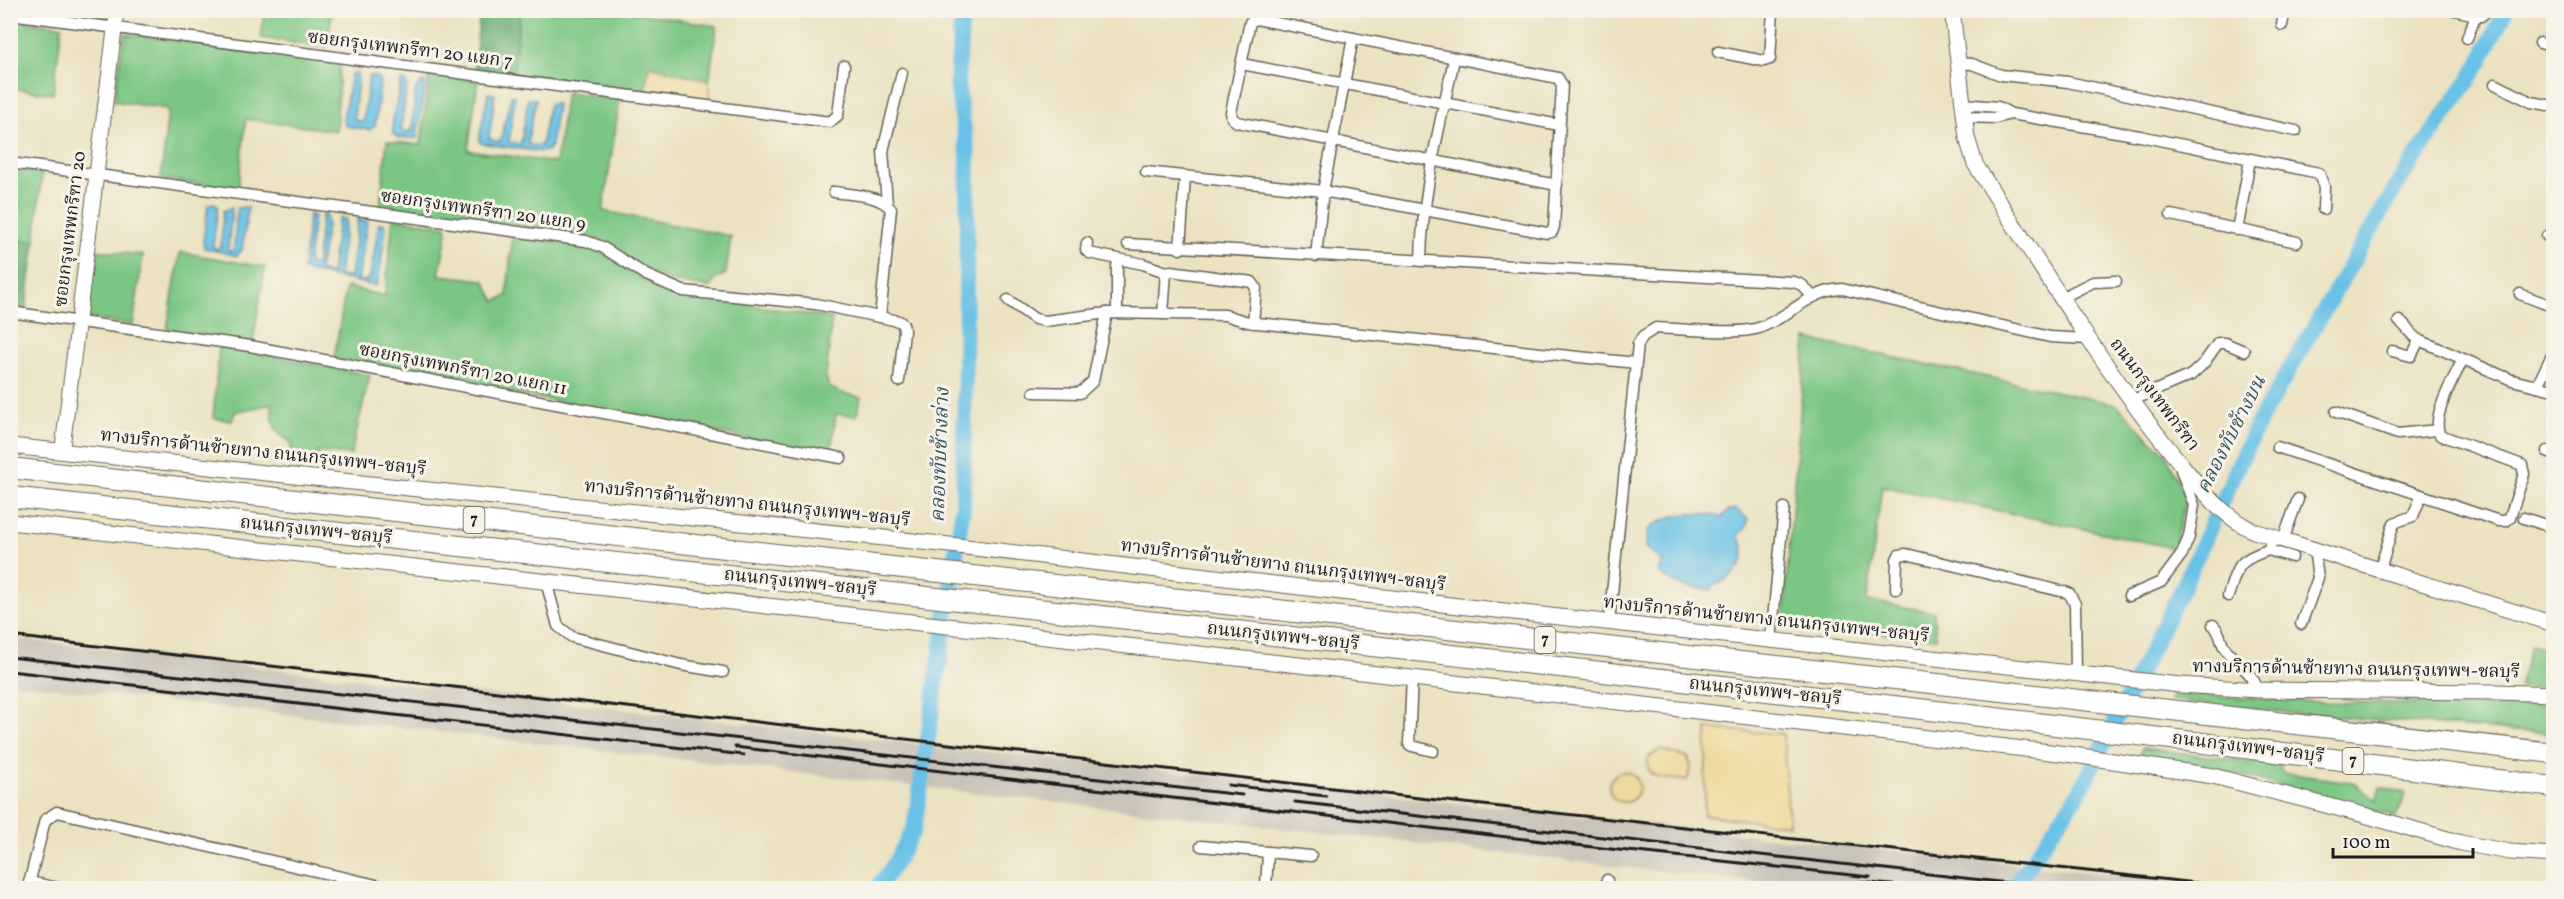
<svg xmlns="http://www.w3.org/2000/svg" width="2564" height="899" viewBox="0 0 2564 899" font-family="Vollkorn,'Noto Serif Thai',serif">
<rect width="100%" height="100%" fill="#f7f3e8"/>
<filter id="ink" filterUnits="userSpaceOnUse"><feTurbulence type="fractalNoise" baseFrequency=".0167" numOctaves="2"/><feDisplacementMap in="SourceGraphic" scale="12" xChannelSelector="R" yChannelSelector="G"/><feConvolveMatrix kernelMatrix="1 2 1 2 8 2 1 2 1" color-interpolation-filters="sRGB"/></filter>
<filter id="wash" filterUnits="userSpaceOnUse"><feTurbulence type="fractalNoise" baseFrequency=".008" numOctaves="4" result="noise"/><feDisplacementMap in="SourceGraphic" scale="24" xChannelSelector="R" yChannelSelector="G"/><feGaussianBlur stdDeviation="1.35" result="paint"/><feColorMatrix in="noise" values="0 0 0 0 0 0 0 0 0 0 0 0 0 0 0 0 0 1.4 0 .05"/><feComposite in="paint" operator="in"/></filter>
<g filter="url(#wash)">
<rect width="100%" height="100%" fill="#ebe2c1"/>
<path fill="#cac3b8" d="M11 638 909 743 2235 888H1808L11 683Z"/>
<g fill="#7cc683" stroke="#4c7150" stroke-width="1.5">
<path d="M22 10 110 11 108 22Z"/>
<path d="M264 11H332L327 48 261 38Z"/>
<path d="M520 11H627L717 26 709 81 649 66 645 94 513 76Z"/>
<path d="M10 18 62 26 53 94 11 88Z"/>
<path d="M124 34 340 62 336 131 246 119 238 189 161 179 168 109 114 101Z"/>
<path d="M429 75 478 81 468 150 556 163 566 92 620 99 603 211 731 236 726 274 716 278 710 288 666 280 636 265 599 240 550 230 380 208 387 141 421 145Z"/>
<path d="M11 167 42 172 35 242 11 239Z"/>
<path d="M393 218 446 226 447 233 439 275 484 280 495 301 507 296 512 237 589 245 654 285 681 294 832 318 826 377 829 387 841 393 861 397 857 416 836 414 831 454 334 359 346 287 385 296Z"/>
<path d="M94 250 143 255 133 325 84 318Z"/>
<path d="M180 252 265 267 253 343 167 329Z"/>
<path d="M1806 339 2116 404 2167 456 2186 497 2174 548 1882 486 1867 601 1934 612 1936 638 1783 625Z"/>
<path d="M219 346 370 375 351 455 318 452 315 469 289 463 291 442C274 433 271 422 272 404L235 412 232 421 213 418Z"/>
<path d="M2548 632 2553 634V689L2519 687 2531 645 2542 647Z"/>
<path d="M2172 694 2321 702 2553 705V734L2290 713 2170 700Z"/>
<path d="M2142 748 2280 765 2283 773 2352 782 2376 800 2381 787 2405 793 2397 817C2312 794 2227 768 2139 756Z"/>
</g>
<g fill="#65ab71" stroke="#406446" stroke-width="1.5">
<path d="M480 11H520L513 76 474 71Z"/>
<path d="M11 239 35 242 26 309 11 307Z"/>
</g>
<g fill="#eeda9e" stroke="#857b5d" stroke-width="1.5">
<path d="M649 66 709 81V103L645 94Z"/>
<path d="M1707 729 1783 734 1789 825 1704 815Z"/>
<path d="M1660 750 1688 757 1691 766 1687 780C1671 779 1641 782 1649 757Z"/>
<circle cx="1624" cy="787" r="15"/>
</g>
<g fill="#68c1e6" stroke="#426e81" stroke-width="1.5">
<path d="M356 73 358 77 354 118 357 121H363L369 77 375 76 379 79 380 84 375 126 369 130 346 126 343 120 351 74Z"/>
<path d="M401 81H406L407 85 401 130 412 132 415 91 422 82 425 83 417 138H399L393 134V118Z"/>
<path d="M488 93 495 94 489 139 500 142 511 96H515L509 142 521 144 528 99H536L528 139 529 145 541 146 549 104H557L551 145 548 150 541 152 481 143 479 140Z"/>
<path d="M213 203 218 205 213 247 217 249 221 246 223 211 232 207 228 249 230 252 234 249 237 208 248 207 242 250 237 256 204 248 203 241 208 205Z"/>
<path d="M309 214 314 216 308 263 316 266 322 215H326L327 225 319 271 331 274 338 221 340 218 346 219 339 275 347 278 350 276 358 219 367 221 358 280 362 282 370 278 379 223 384 224 386 228 378 282 376 286 303 270Z"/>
<path d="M1736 509 1748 519 1746 528 1738 537C1755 559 1732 580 1712 586V590C1687 587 1679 589 1658 572L1663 564 1658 557 1646 548 1648 530C1668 512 1696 511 1721 517L1729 510Z"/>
</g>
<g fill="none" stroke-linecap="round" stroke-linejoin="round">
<g stroke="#68c1e6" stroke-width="16">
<path d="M877 888 894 865 914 829 963 507 968 155 957 84 962 10"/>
<path d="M2013 888 2080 791 2181 591 2257 425 2402 177 2477 68 2506 10"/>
</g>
</g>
</g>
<g filter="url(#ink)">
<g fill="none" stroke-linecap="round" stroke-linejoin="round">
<g stroke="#646156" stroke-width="13">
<g id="minor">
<path d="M2454 10 2481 16 2488 10"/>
<path d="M10 14 830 122 838 115 844 66"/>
<path d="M2282 25 2285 10"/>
<path d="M2467 38 2476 15"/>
<path d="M2540 43 2554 47"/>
<path d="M1718 52 1764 61 1770 59 1773 10"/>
<path d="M1958 63 1972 64 2001 75 2068 82 2296 131"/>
<path d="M1242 64 1559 125"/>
<path d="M2495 84 2531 102 2554 106"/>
<path d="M1963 104 1998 107 2011 114 2140 136 2319 173 2324 187 2323 209"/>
<path d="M1965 117 1995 118 2011 114"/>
<path d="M10 163 586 241 602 247 646 275 683 291 816 304 899 321 903 324 904 331 899 381"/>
<path d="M1146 172 1323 191 1547 233 1552 232 1554 227 1562 85 1558 78 1256 19 1250 22 1231 112 1232 118 1237 122 1557 185"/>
<path d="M834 192C852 195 878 194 891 209L880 317"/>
<path d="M887 204 883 151 902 73"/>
<path d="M2171 215 2297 242"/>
<path d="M2237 230 2250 160"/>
<path d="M2547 236 2554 239"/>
<path d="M1087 243 1086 250 1089 253 1143 264 1166 272"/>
<path d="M1128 244 1794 282 1802 285 1813 297"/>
<path d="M1180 249 1185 176"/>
<path d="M1316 256 1323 191 1353 38"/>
<path d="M1421 261C1422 192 1440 126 1454 59"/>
<path d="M2520 294 2554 307"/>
<path d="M2061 298 2093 282 2116 281"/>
<path d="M1008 300 1035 319 1045 321 1107 313 1225 315 1248 322 1636 363"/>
<path d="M10 312 250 346 841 458"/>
<path d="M1117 313V266"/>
<path d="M1163 314 1166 272 1171 271 1252 282 1256 288 1253 323"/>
<path d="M2399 321C2408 327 2410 336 2419 340L2512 380 2549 389"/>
<path d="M2392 351 2411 356 2419 340"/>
<path d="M2537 386 2554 351"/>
<path d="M1034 392 1080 393 1093 381 1107 313"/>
<path d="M2131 401 2191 375 2204 363 2218 343H2225L2244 351"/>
<path d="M2336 412 2398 434 2437 430"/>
<path d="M2277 447 2499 521H2506L2510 517 2524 474 2522 465 2440 435C2430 417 2455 377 2463 359"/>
<path d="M2547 451 2554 454"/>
<path d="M2524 518 2554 528"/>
<path d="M2283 540 2298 499"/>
<path d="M2268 550 2292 557"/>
<path d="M2380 569 2394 523 2413 516 2421 497"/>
<path d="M546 581 558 626 572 637 681 665 723 672"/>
<path d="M1896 589 1897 559 1899 555 1906 554 2069 593 2075 604 2076 673"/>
<path d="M2129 596 2161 582 2182 554 2189 537 2194 505 2181 470"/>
<path d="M2228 596C2238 565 2237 561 2268 550L2274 537"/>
<path d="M1609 622 1638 344 1643 336 1656 328C1680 329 1738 335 1759 328 1788 318 1810 290 1842 289L2050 337 2087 339"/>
<path d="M2301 624 2318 578 2314 549"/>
<path d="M2213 625C2222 633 2219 641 2226 650 2239 667 2249 667 2258 690"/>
<path d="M1771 640 1784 508"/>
<path d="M1412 677 1409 744 1412 746 1433 751"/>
<path d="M1201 846 1311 856"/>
<path d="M29 882 59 888"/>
<path d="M28 888 45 820 57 812 390 888"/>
<path d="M1266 888 1268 852"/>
<path d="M1606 888 1607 880"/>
</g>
</g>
<g stroke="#646156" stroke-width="16">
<path id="tertiary" d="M62 451 117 10"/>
</g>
<g stroke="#646156" stroke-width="17">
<g id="secondary">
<path d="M1952 10 1967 138 1975 164C2038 262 2099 362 2172 453 2195 481 2220 516 2254 531L2554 624"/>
<path d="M10 446 941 544 1450 605 2180 685 2258 690 2497 692 2554 694"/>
<path d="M10 522 1326 668 2067 754 2213 776 2368 816 2461 843 2510 852 2554 855"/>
</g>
</g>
<g stroke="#646156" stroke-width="22">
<g id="motorway">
<path d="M10 468 2554 753"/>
<path d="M10 497C859 590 1707 678 2554 787"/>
</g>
</g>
<use href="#minor" stroke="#fff" stroke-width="10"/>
<use href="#tertiary" stroke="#fff" stroke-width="14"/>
<use href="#secondary" stroke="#fff" stroke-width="15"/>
<use href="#motorway" stroke="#fff" stroke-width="20"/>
<g stroke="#1c1c1c" stroke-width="3">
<path d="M10 636 1419 798 2243 888"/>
<path d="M10 657 1242 795"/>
<path d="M10 671 744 755"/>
<path d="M735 747 1619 850 1870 877"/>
<path d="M1228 785 1326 796"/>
<path d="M1295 802 2052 888"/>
<path d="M1859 882 1923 888"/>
</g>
</g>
</g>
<g text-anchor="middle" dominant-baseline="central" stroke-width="6" stroke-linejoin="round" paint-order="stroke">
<g fill="#f7f3e8" stroke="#5e5c59" stroke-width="1.5">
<rect x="463.5" y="507" width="21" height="26" rx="4.5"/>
<rect x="1534.5" y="627" width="21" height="26" rx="4.5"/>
<rect x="2342.5" y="748" width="21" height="26" rx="4.5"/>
</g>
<g font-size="16" font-weight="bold" fill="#1c1c1c">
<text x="474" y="520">7</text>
<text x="1545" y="640">7</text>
<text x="2353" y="761">7</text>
</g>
<g font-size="18" fill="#1c1c1c" stroke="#f7f3e8">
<text transform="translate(410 50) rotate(7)">ซอยกรุงเทพกรีฑา 20 แยก 7</text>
<text transform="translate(483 211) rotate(8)">ซอยกรุงเทพกรีฑา 20 แยก 9</text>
<text transform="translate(71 229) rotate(-83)">ซอยกรุงเทพกรีฑา 20</text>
<text transform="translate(463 370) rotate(11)">ซอยกรุงเทพกรีฑา 20 แยก 11</text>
<text transform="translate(2154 395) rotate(53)">ถนนกรุงเทพกรีฑา</text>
<text transform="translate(263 453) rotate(6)">ทางบริการด้านซ้ายทาง ถนนกรุงเทพฯ-ชลบุรี</text>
<text transform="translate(747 504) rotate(6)">ทางบริการด้านซ้ายทาง ถนนกรุงเทพฯ-ชลบุรี</text>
<text transform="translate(316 531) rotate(6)">ถนนกรุงเทพฯ-ชลบุรี</text>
<text transform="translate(1283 566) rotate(7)">ทางบริการด้านซ้ายทาง ถนนกรุงเทพฯ-ชลบุรี</text>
<text transform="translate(800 583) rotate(6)">ถนนกรุงเทพฯ-ชลบุรี</text>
<text transform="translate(1766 620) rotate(6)">ทางบริการด้านซ้ายทาง ถนนกรุงเทพฯ-ชลบุรี</text>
<text transform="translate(1283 637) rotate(6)">ถนนกรุงเทพฯ-ชลบุรี</text>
<text transform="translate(2356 670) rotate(1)">ทางบริการด้านซ้ายทาง ถนนกรุงเทพฯ-ชลบุรี</text>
<text transform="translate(1765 692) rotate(6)">ถนนกรุงเทพฯ-ชลบุรี</text>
<text transform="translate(2248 748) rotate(7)">ถนนกรุงเทพฯ-ชลบุรี</text>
</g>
<g font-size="20" font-style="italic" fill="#375663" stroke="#f7f3e8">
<text transform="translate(2232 435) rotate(-63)">คลองทับช้างบน</text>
<text transform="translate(941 455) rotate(-88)">คลองทับช้างล่าง</text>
</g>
</g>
<rect width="2564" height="899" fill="none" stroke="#f7f3e8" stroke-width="36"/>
<path d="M2333 848v9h140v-9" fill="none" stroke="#1c1c1c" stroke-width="3"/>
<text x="2342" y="848" font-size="18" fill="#1c1c1c" stroke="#f7f3e8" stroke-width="4.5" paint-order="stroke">100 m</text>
</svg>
